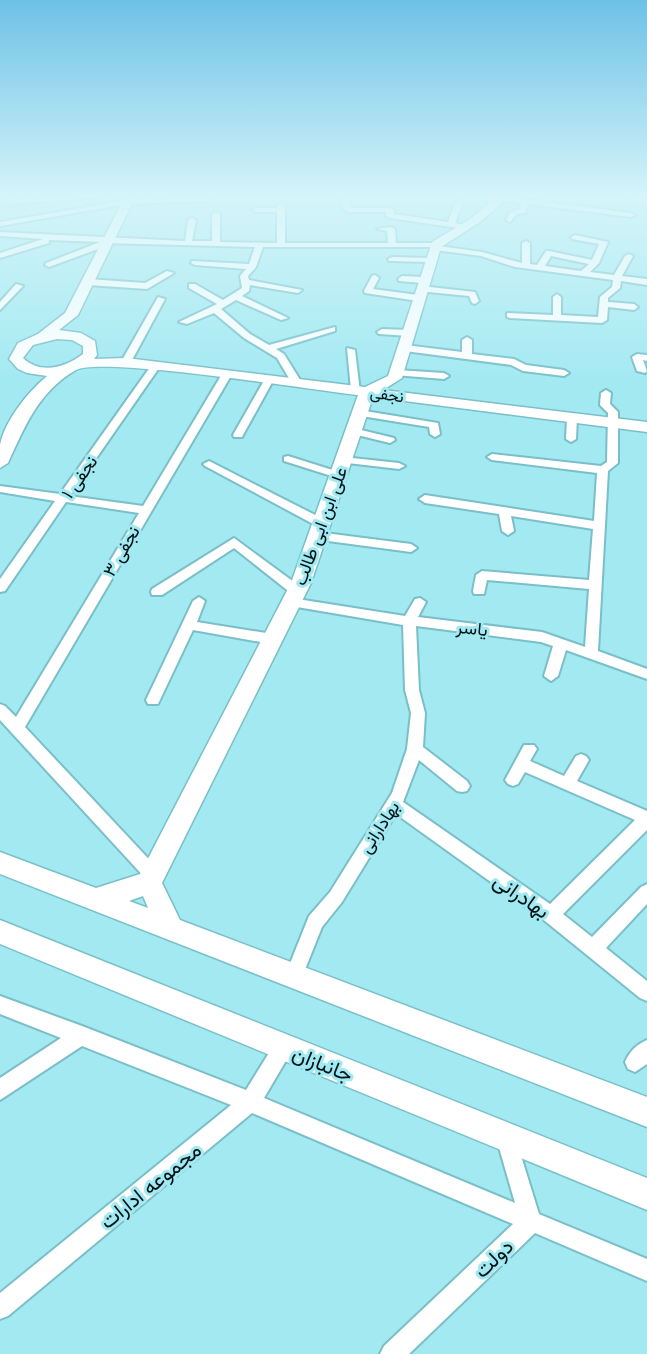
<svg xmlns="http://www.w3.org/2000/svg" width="647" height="1354" viewBox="0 0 647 1354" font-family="Mulish,Vazirmatn,sans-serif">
<rect width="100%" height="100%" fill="#a2e9f2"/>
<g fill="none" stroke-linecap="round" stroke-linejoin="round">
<g stroke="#7abfc8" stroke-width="4">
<g id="street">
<path d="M7 195H15V200L106 195 102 197 12 204 8 202Z"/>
<path d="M634 195H647V197H640L636 203H630Z"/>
<path d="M498 196 631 213 635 215 631 217 528 204 526 213 517 214 510 222 506 220 510 212 520 209 521 203 498 200Z"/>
<path d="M208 197V201H205L127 204 0 226V222L127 200Z"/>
<path d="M344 197 348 199 351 208H390L394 210V214L448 222 455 203 459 201 463 203 455 223 469 227 465 229 390 218 386 216V212H348L344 210 340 199Z"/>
<path d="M278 203 285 205V243H388L387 231 377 229 391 227 395 229 396 243H436L439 246 482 252 522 263V243L526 241 530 243V264L537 265 546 251H549L592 260 599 244 572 239 571 237 575 235 608 242 599 263 590 272 614 275 625 256 629 254 633 256 622 276 647 279V285L621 281 620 288 608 298V302L634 304 638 307 634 310 608 307 607 320 602 323 510 318 507 317V313L553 315V297L557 294 561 297V315L598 317 600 297 612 287 613 280 515 267 481 256 435 250 431 247H263L256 267 248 276 249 280 302 290 298 293 250 285 249 291 242 296 288 318 281 320 236 300 221 309 250 334 269 345 335 327V331L276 349 284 354 302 383 297 386 293 385 277 358 244 338 214 313 187 324 179 322 217 304 189 288V284H195L223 300 242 288 240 276 246 269 195 265 191 263 192 261 249 264 255 247 106 243V246L49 267 45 265 46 263 100 242 49 240V243L0 258V253L43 239 0 236V232L185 241 188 220 192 218 196 220 192 241H212V214L216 212 220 214V242L277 243V212H256L252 210 256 208H277ZM551 256 589 264 581 271 545 266Z"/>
<path d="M392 257 430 258 434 260 430 262 389 261 388 259Z"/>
<path d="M167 271 174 273 147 289 88 285 84 282 88 279 145 283Z"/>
<path d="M375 275 379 278 373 289 418 295 422 298 418 301 365 293 364 291 372 276Z"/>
<path d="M402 276 423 277 427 280 423 283 399 281 398 279Z"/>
<path d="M16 284 23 286 0 310V302Z"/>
<path d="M421 286 475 292 479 301 475 304 472 303 469 296 418 291V287Z"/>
<path d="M158 297 165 299 131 362 123 364 121 362Z"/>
<path d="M382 329 409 330 414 333 409 336 379 334 377 332Z"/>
<path d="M467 337 472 340V354L514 359 526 365 564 370 569 373 564 376 523 371 511 365 405 351 400 348 405 345 462 352V340Z"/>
<path d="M347 348 355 350 360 392 351 390Z"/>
<path d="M637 354 647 355V361L643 360 647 371 645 373 637 371 632 357Z"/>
<path d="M156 362 161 365 70 496 143 506 222 374 227 371 232 374 25 727 159 870 161 875 159 880 153 882 147 880 0 720V704L5 706 16 717 139 513 66 502 5 591 0 592V579L55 501 0 492V486L60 494 153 363Z"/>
<path d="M397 370 444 373 449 376 444 379 394 375 392 373Z"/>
<path d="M266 377 274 379 243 435 242 437H234L233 435Z"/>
<path d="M606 390 611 393 610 404 618 412V463L608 471 598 651 647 669V679L566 650 558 676 551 681 544 676 553 646 541 642 416 626 419 690 425 713 423 747 467 781 470 786 467 791 462 792 457 791 419 760 403 802 550 904 635 820 525 772 518 784 513 786 508 784 505 780 524 745H534L537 749 530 761 564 776 576 756 581 754 586 756 589 760 577 781 647 811V830L563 914 592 937 641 887 647 884V904L606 948 647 981V1001L640 998 545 921 396 814 342 902 322 927 300 982 294 985 288 982 285 976 309 916 330 892 392 793 407 749 411 713 405 690 403 625 291 606 285 602 291 598 405 616 415 599 420 598 426 602 418 617 542 632 585 647 589 589 487 580 484 594H474L473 591 476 575 482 571 589 580 593 529 511 516 514 531 508 535 502 531 499 514 425 503 419 499 425 495 594 521 597 473 492 460 487 457 492 454 601 466 607 462 608 413 600 405 601 393Z"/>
<path d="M359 410 438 423 440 434 435 437 430 434 429 427 355 415V411Z"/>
<path d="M572 415 577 418 576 439 571 442 566 439 567 418Z"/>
<path d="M353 428 394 438 395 440 390 443 349 433V429Z"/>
<path d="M288 456 342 473 344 475 338 478 284 461V457Z"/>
<path d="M343 457 399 463 405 466 399 469 339 462 338 460Z"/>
<path d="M209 461 325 520 327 523 325 526H317L205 466 203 464Z"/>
<path d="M317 532 411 544 417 548 411 552 313 539 311 536 313 533Z"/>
<path d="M234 538 302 588 303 591 302 594H292L234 548 162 595H152L151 592 152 589Z"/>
<path d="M199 597 205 601 197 622 272 634 279 639 272 644 193 630 158 704H148L146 700 193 601Z"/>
<path d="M0 996 82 1026 246 1090 277 1040 284 1037 291 1040 294 1047 264 1098 515 1203 496 1137 499 1130 506 1127 513 1130 539 1214 647 1259V1281L535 1233 409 1354H380L384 1346 513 1224 252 1113 8 1316 0 1319V1293L231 1105 82 1046 0 1100V1078L61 1038 0 1014Z"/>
<path d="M647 1040V1064L635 1072 628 1069 625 1062C629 1052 637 1044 647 1040Z"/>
</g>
</g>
<g stroke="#7abfc8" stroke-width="3">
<g id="secondary">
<path d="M126 195H136L78 315 59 330 81 333 95 341 97 355 94 359 126 358 365 387 388 376 432 242 472 218 495 197 494 195H504L505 200 480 222 441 247 402 378 383 390 647 422V432L373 397 311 583 162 883 180 920 647 1097V1127L0 874V852L96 888 140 874 291 583 358 395C315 390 101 356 76 370 39 391 25 426 8 463L0 468C0 461 0 452 0 445 5 420 28 392 47 376L27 373 18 369 9 359 18 343 38 334 65 313ZM57 339 72 340 83 346V354C66 367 41 375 23 358L33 345ZM143 896 148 908 129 901Z"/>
<path d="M0 920 647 1178V1210L0 944Z"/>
</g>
</g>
<use href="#street" fill="#fff" fill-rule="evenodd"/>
<use href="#secondary" fill="#fff" fill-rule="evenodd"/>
</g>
<linearGradient id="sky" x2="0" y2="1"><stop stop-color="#6dc1e6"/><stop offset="0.51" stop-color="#d5f5f9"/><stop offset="1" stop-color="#d5f5f9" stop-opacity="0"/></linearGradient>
<rect width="647" height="385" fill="url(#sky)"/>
<g text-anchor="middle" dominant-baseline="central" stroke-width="6" stroke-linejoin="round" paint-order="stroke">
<g font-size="16" fill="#001317" stroke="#a2e9f2">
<text transform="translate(387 394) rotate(8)">نجفی</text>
</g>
<g font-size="18" fill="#001317" stroke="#a2e9f2">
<text transform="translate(79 477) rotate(-55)">نجفی ۱</text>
<text transform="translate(320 526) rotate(-70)">علی ابن ابی طالب</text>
<text transform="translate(121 551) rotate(-60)">نجفی ۳</text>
<text transform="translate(472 628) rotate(6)">یاسر</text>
<text transform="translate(379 827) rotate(-57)">بهادارانی</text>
</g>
<g font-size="21" fill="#001317" stroke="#a2e9f2">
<text transform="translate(522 895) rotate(35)">بهادرانی</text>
<text transform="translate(323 1063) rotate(22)">جانبازان</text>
<text transform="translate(150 1185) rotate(-39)">مجموعه ادارات</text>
<text transform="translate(493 1258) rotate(-44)">دولت</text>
</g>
</g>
</svg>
